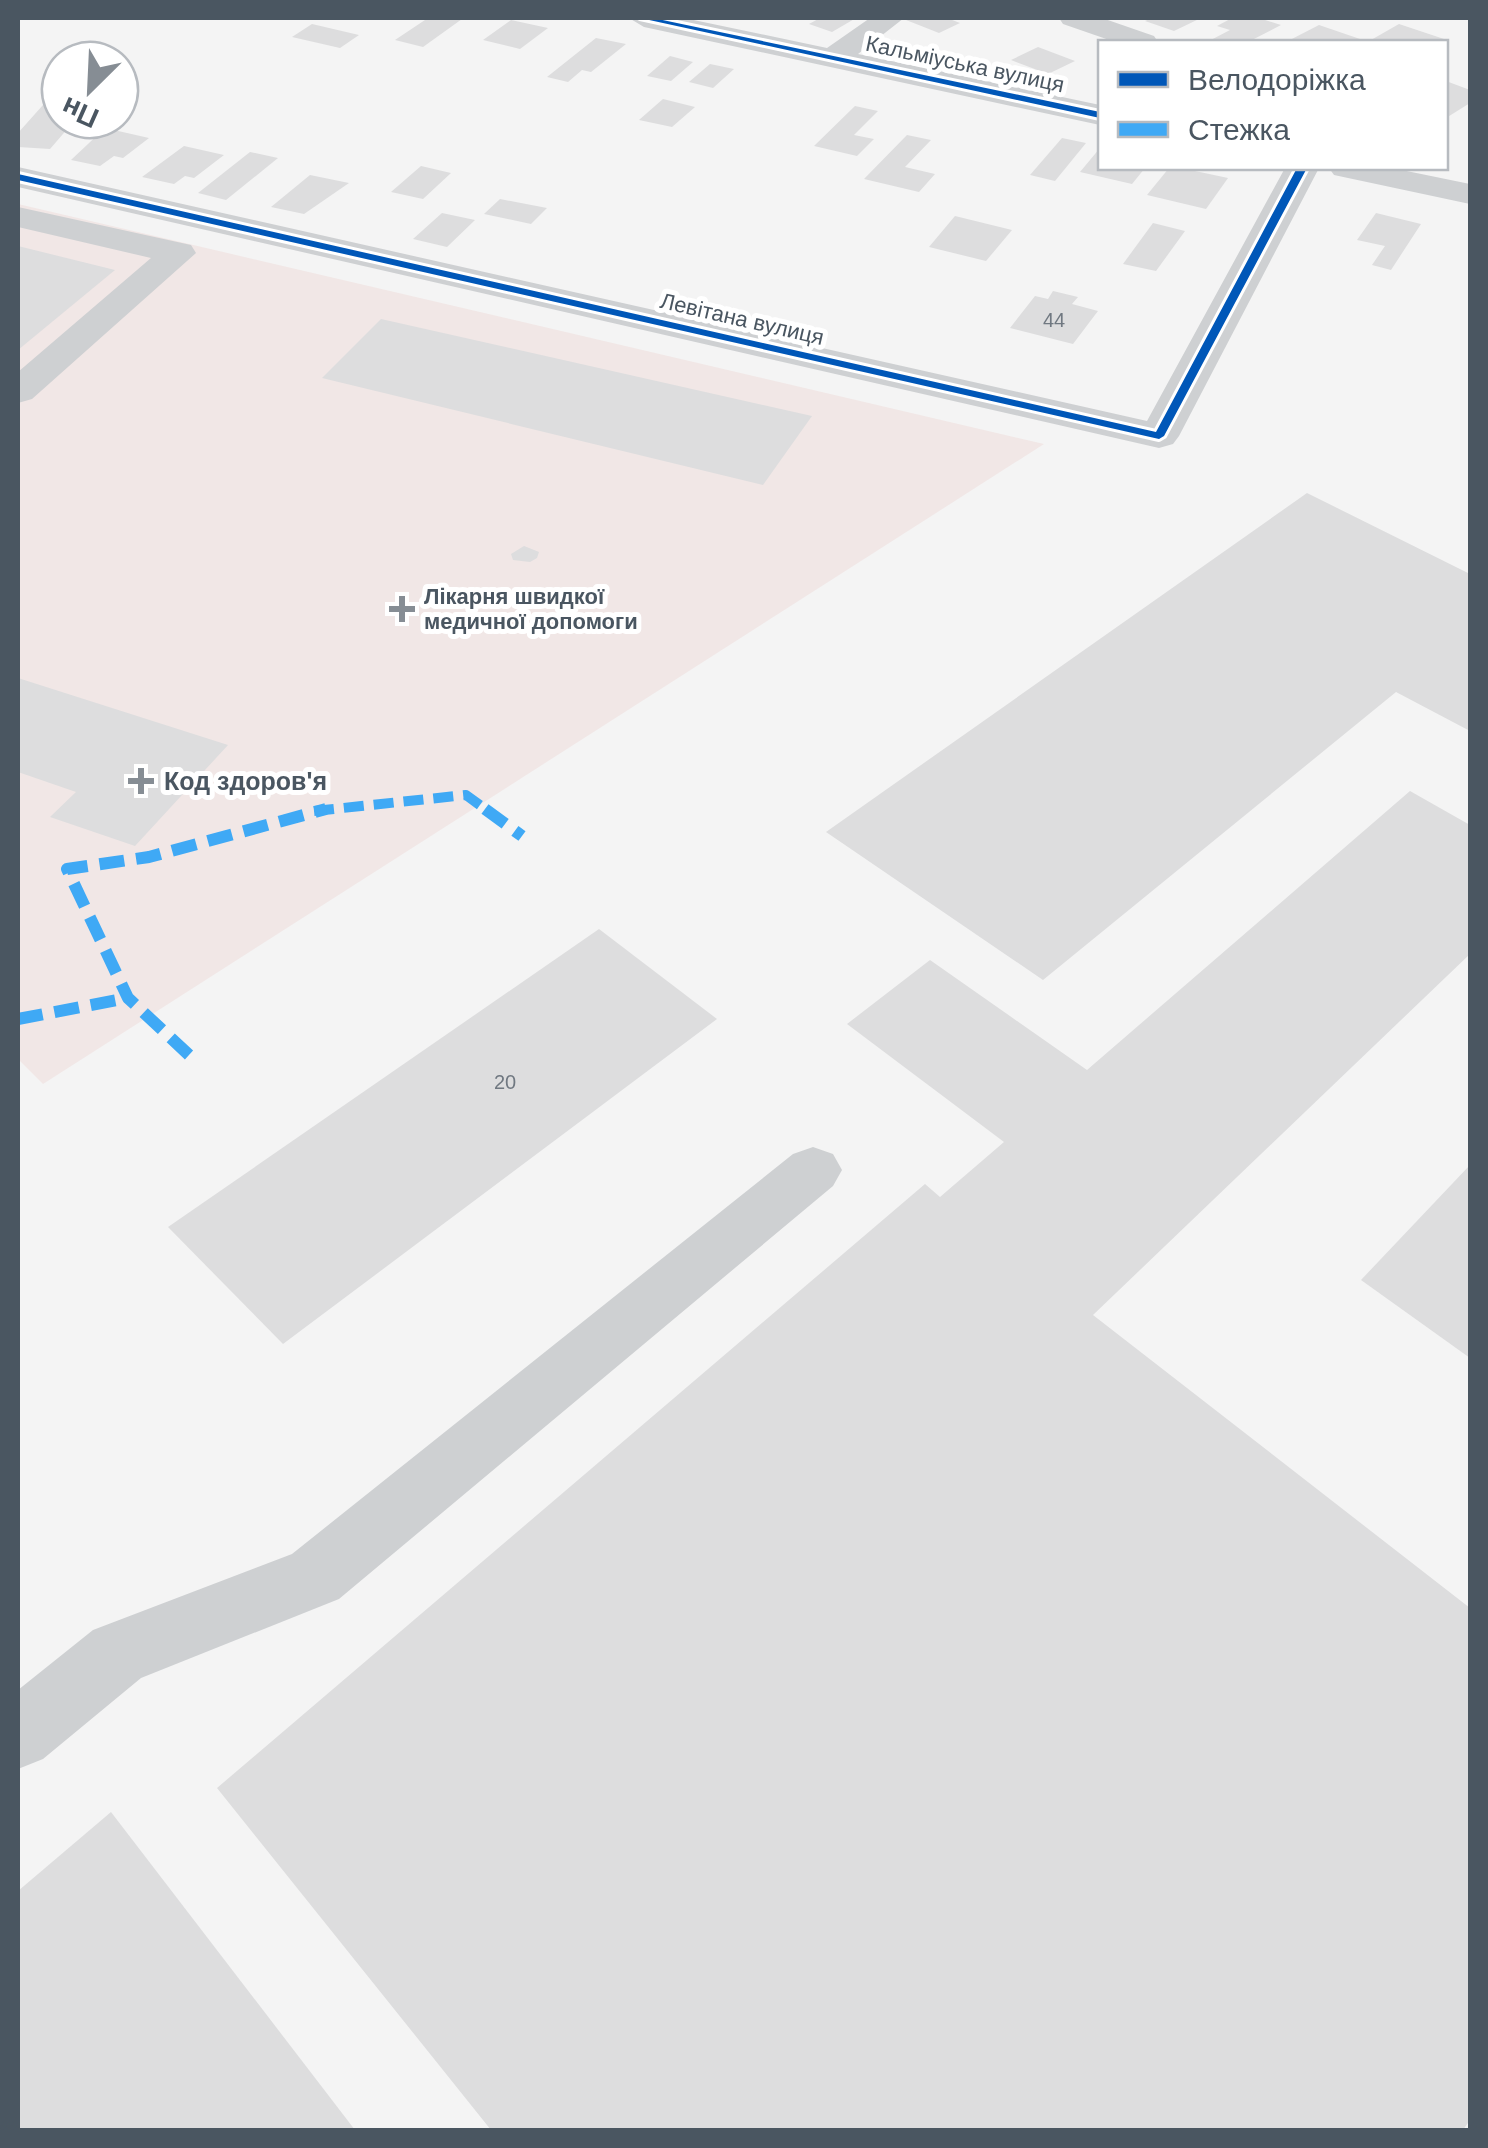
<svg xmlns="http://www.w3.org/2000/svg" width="1488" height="2148" viewBox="0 0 1488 2148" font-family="Helvetica,sans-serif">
<rect width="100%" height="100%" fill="#f4f4f4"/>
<path fill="#f1e7e6" d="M18 204 1044 444 43 1084 18 1059Z"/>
<g fill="#ddddde">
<path d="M428 18 462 19 423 47 395 40Z"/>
<path d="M820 18H856L832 32 809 24Z"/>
<path d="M910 18H947L960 23 939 33 906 20Z"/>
<path d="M1152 18H1201L1174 31 1145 21Z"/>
<path d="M1232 18H1259L1281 25 1248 42H1207L1230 30 1217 26Z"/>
<path d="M511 20 548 28 520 49 483 40Z"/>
<path d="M312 24 359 35 340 48 292 37Z"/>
<path d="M1399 24 1447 40H1371Z"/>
<path d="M1319 25 1363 40 1286 42Z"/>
<path d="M596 38 626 44 591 72 582 70 568 82 547 77Z"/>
<path d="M1038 47 1075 61 1048 74 1011 60Z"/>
<path d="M670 56 693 62 671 81 647 76Z"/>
<path d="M710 64 734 69 713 88 689 82Z"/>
<path d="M1446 81 1470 90V103L1446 118Z"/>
<path d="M663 99 695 107 672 127 639 120Z"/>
<path d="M43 105 60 106 64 120 58 126 69 127 50 149 18 147V133Z"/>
<path d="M855 106 878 111 854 135 874 139 857 156 814 146Z"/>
<path d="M105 128 149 138 123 158 114 156 100 166 71 160Z"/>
<path d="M907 135 931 140 905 167 935 174 919 192 864 179Z"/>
<path d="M1062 138 1086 143 1055 181 1030 175Z"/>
<path d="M184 146 224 155 194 178 185 176 174 184 142 177Z"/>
<path d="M1100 148V168H1145L1132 184 1080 172Z"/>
<path d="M250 152 278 158 226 200 198 193Z"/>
<path d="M421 166 451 173 423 199 391 192Z"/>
<path d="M1169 168H1181L1228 178 1206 209 1147 195Z"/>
<path d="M310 175 349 183 304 214 271 207Z"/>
<path d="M500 199 547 208 531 224 484 214Z"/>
<path d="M442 213 475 220 447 247 413 239Z"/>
<path d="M1376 213 1421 224 1391 270 1372 265 1385 246 1357 240Z"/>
<path d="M955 216 1012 230 986 261 929 247Z"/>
<path d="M1153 223 1185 231 1156 271 1123 264Z"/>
<path d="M18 246 115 270 18 350Z"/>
<path d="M1053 291 1078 297 1072 304 1098 311 1073 344 1010 328 1035 296 1048 299Z"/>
<path d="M381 319 812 416 763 485 322 378Z"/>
<path d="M1307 493 1470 574V731L1396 692 1043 980 826 832Z"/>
<path d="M524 546 539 552 537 558 530 562 513 560 511 554Z"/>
<path d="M18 678 228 745 135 846 50 817 76 792 18 772Z"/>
<path d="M1410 791 1470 825V954L1093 1315 1470 1608V2120L1463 2130H491L217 1788 925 1184 940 1197 1004 1142 847 1024 930 960 1087 1070Z"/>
<path d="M599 929 717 1019 283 1344 168 1227Z"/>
<path d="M1470 1165V1358L1361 1280Z"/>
<path d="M111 1812 355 2130H18V1891Z"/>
</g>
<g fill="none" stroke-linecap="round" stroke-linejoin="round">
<g fill="#ced0d2" fill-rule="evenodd">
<path d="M629 18H684L827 48 870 18H904L858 54 1100 105V125L644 27Z"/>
<path d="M1059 18H1102L1154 36 1158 42H1115L1063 24Z"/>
<path d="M18 167 1147 421 1285 168H1319L1179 436 1173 444 1159 448 18 187Z"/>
<path d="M1329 168H1392L1470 184V204L1334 175Z"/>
<path d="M18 207 191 245 196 253 32 399 18 403V372L151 258 18 227Z"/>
<path d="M813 1147 833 1154 842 1170 833 1186 339 1599 141 1678 43 1759 18 1769V1690L93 1630 292 1554 793 1154Z"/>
</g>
<path stroke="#3fa9f5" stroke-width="10" stroke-dasharray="20 10" stroke-linecap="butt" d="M314 811 466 795 488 811"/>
<g stroke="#3fa9f5" stroke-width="12" stroke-dasharray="25 12" stroke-linecap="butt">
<path d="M485 809 522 836"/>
<path d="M18 1019 128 998"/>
<path d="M189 1055 128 998 67 869 149 857 326 809"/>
</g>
<g stroke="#fff" stroke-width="6">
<g id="cycleway">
<path d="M640 18H653L1100 112V118Z"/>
<path d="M1297 168H1307L1164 436 1159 439 18 180V174L1156 432Z"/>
</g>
</g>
<use href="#cycleway" fill="#0057b8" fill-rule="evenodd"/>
</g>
<g fill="#868d94" stroke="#fff" stroke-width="4">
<path d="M397 594h10v10h10v10h-10v10h-10v-10h-10v-10h10z"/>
<path d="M136 766h10v10h10v10h-10v10h-10v-10h-10v-10h10z"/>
</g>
<g text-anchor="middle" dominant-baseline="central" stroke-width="10" stroke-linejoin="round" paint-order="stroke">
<g font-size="20" fill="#707881">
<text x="1054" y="320">44</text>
<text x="505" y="1082">20</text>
</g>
<g font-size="22" fill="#4a5661" stroke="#fff">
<text transform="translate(965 64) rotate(12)">Кальміуська вулиця</text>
<text transform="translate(742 319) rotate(13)">Левітана вулиця</text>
</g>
<g font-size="22" font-weight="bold" fill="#4a5661" stroke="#fff" text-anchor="start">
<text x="424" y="596">Лікарня швидкої<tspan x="424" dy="25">медичної допомоги</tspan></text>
</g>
<g font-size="25" font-weight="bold" fill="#4a5661" stroke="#fff" text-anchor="start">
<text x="164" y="781">Код здоров'я</text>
</g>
</g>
<rect width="1488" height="2148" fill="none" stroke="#4a5661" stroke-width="40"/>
<rect x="1098" y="40" width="350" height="130" fill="#ffffff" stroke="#b7bbc0" stroke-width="2.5"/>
<rect x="1118" y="72" width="50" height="15" fill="#0057b8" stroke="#b7bbc0" stroke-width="2.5"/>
<text x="1188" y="90" font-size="30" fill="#4a5661">Велодоріжка</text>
<rect x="1118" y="122" width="50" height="15" fill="#3fa9f5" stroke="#b7bbc0" stroke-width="2.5"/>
<text x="1188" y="140" font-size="30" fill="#4a5661">Стежка</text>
<g transform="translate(90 90) rotate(204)"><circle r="48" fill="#ffffff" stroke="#b7bbc0" stroke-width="2.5"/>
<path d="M0-8L18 38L0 25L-18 38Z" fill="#868d94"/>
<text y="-15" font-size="28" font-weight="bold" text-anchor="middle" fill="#4a5661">Пн</text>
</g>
</svg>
